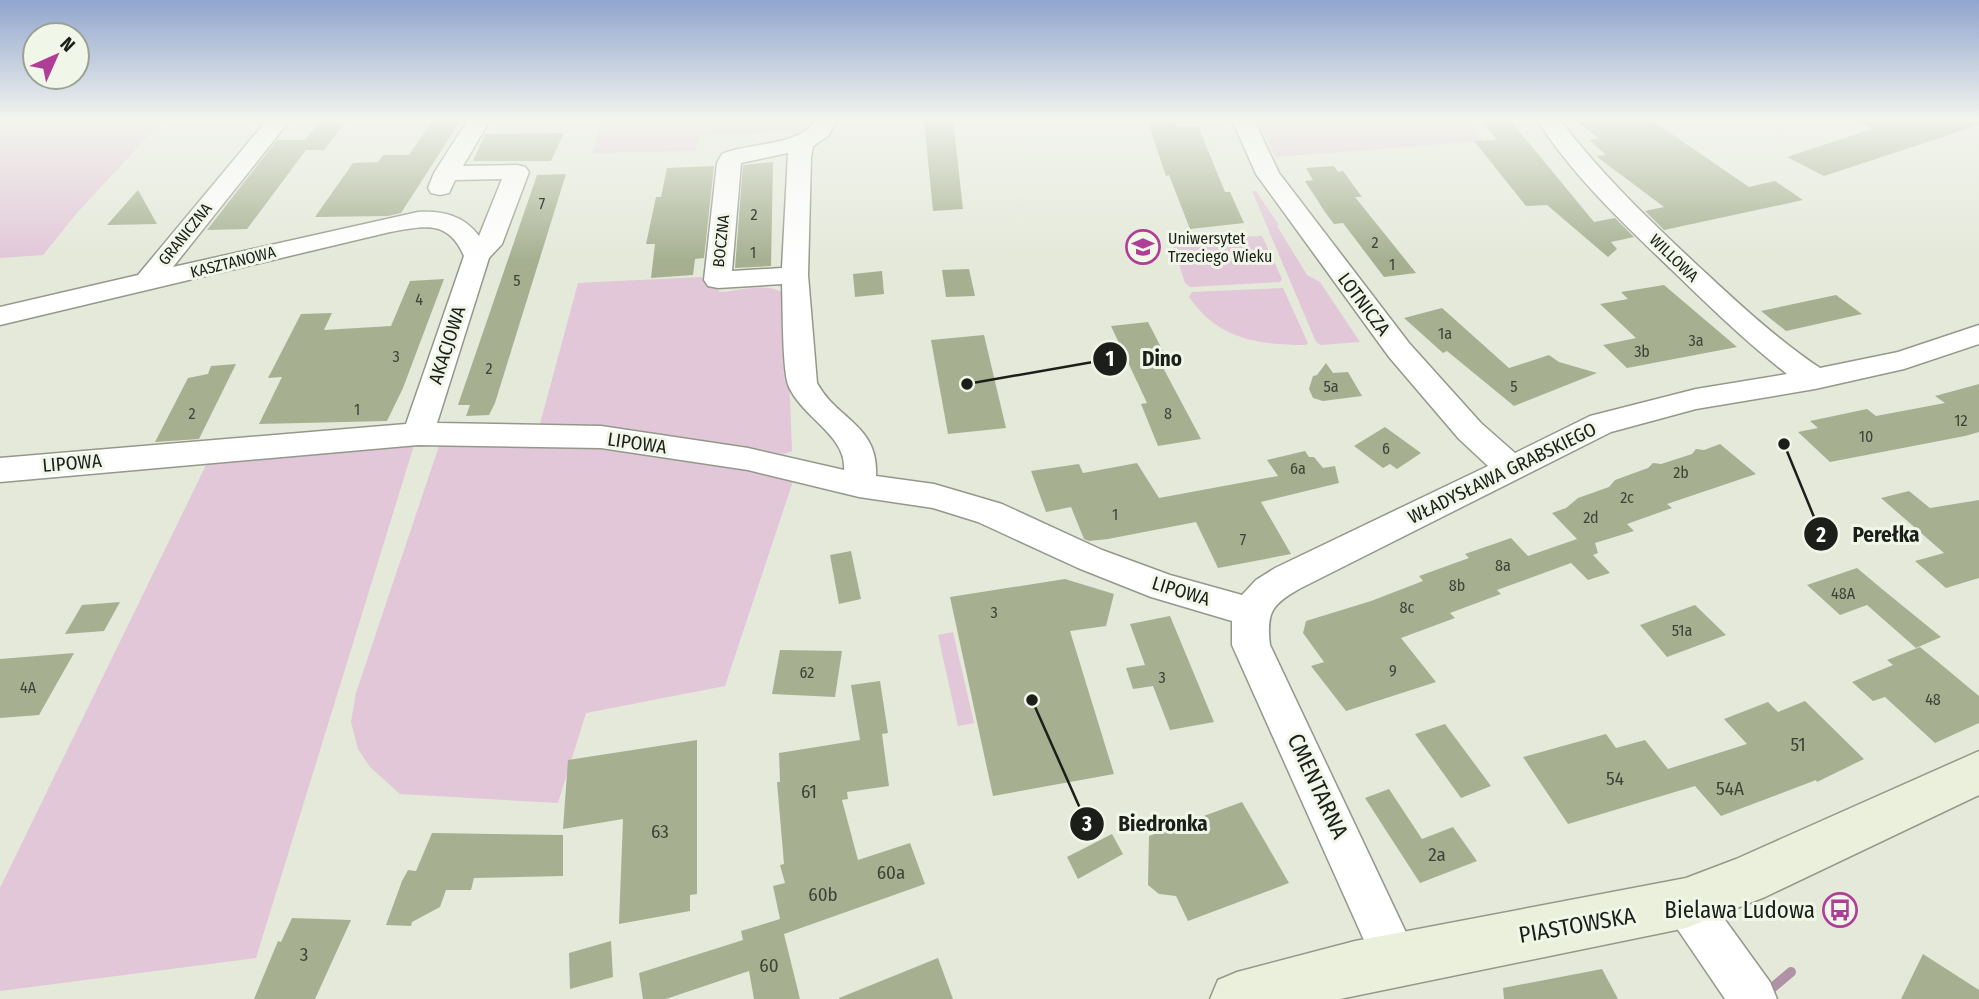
<svg xmlns="http://www.w3.org/2000/svg" width="1979" height="999" viewBox="0 0 1979 999" font-family="'Fira Sans Condensed',sans-serif">
<rect width="100%" height="100%" fill="#e4e9da"/>
<g fill="#e1c7d8">
<path d="M0 120H163L76 214 43 255 0 258Z"/>
<path d="M602 120H800L799 131 700 136 695 151 593 153Z"/>
<path d="M1257 120H1472L1483 141 1276 157Z"/>
<path d="M1252 191H1256L1279 225 1277 226 1307 275 1320 282 1360 342 1321 345 1316 342Z"/>
<path d="M1262 236 1282 279 1280 282 1190 287 1185 283 1172 242 1176 239Z"/>
<path d="M701 277 720 292C740 291 771 280 786 296L792 451 784 454 540 424 578 283Z"/>
<path d="M1283 288 1308 343 1306 345C1257 345 1218 339 1189 297L1192 292Z"/>
<path d="M441 440 587 446 794 478 725 686 586 713 558 803 400 794 370 767 358 749 351 722 356 693Z"/>
<path d="M415 442 256 958 0 991V888L208 461Z"/>
<path d="M953 632 974 723 958 726 938 635Z"/>
</g>
<g fill="none" stroke-linecap="round" stroke-linejoin="round">
<path stroke="#b092a6" stroke-width="10" d="M1759 999 1791 972"/>
</g>
<g fill="#a6b091">
<path d="M321 120H347L324 150H306L247 229 207 230 277 140H305Z"/>
<path d="M433 120H461L401 213 388 216 315 217 353 163 378 162 383 155H409Z"/>
<path d="M924 120H953L963 209 933 211Z"/>
<path d="M1147 120H1174L1177 126H1198L1225 192H1230L1244 223 1190 229 1169 175 1166 176Z"/>
<path d="M1481 120H1510L1594 222 1615 218 1634 237 1611 242 1617 249 1608 257 1547 205 1526 206 1474 141 1497 140Z"/>
<path d="M1573 120H1651L1749 187 1775 181 1803 200 1664 230 1645 211 1664 207 1596 156 1606 155 1589 140 1599 138Z"/>
<path d="M1854 120H1979V125L1824 176 1787 157 1872 129Z"/>
<path d="M564 133 551 161H473L485 134Z"/>
<path d="M773 162 771 266 735 268 743 165Z"/>
<path d="M714 166 704 258 695 259 693 275 651 278 655 244H646L656 197H661L667 168Z"/>
<path d="M1334 166 1338 172 1343 171 1362 197H1355L1416 273 1384 277 1343 223 1334 224 1325 212 1305 181 1313 180 1306 168Z"/>
<path d="M566 174 495 403 489 415 466 416 470 405H458L537 175Z"/>
<path d="M138 190 157 224 107 225Z"/>
<path d="M969 269 975 296 946 297 942 270Z"/>
<path d="M882 271 884 294 855 297 853 274Z"/>
<path d="M444 279 403 388 387 421 259 424 282 377 268 378 301 314 332 313 324 330 391 326 410 281Z"/>
<path d="M1664 285 1737 347 1627 368 1603 345 1636 338 1600 304 1628 299 1621 292Z"/>
<path d="M1836 295 1862 314 1786 331 1761 311Z"/>
<path d="M1442 308 1509 368 1549 355 1559 362 1597 373 1514 406 1447 351 1443 353 1404 318Z"/>
<path d="M1148 322 1168 361 1160 362 1201 439 1158 446 1141 404 1147 403 1111 326Z"/>
<path d="M984 335 1006 428 948 434 931 340Z"/>
<path d="M1326 363 1333 373 1348 372 1362 396 1323 401 1313 398 1309 389 1313 376 1317 375Z"/>
<path d="M236 364 199 439 155 442 188 378 208 374 211 366Z"/>
<path d="M1979 384V432L1965 436 1830 462 1798 432 1818 428 1810 421 1867 409 1876 416 1945 403 1935 396Z"/>
<path d="M1385 427 1421 453 1397 469 1390 464 1383 468 1354 446Z"/>
<path d="M1720 444 1756 474 1667 504 1672 508 1627 524 1634 531 1595 543 1598 553 1593 555 1610 573 1588 580 1571 563 1497 590 1501 594 1450 613 1455 618 1401 638 1436 682 1346 711 1311 666 1324 662 1303 633 1306 621 1371 601 1423 581 1419 576 1469 558 1465 554 1511 538 1528 556 1577 539 1552 513 1566 508 1578 498 1609 487 1615 480 1648 468 1653 463 1661 464 1692 454 1696 449 1704 450Z"/>
<path d="M1305 451 1309 457H1314L1323 468 1335 466 1339 483 1261 502 1291 554 1218 568 1196 522 1108 539 1089 541 1084 539 1071 507 1046 512 1031 471 1079 464 1083 473 1137 463 1159 498 1278 476 1267 460Z"/>
<path d="M1909 491 1930 508 1979 500V578L1946 588 1915 561 1944 553 1881 498Z"/>
<path d="M851 551 861 599 839 604 830 555Z"/>
<path d="M1857 568 1882 589 1941 637 1916 648 1867 605 1840 615 1807 585Z"/>
<path d="M1065 579 1114 594 1106 626 1070 631 1114 774 993 796 950 597Z"/>
<path d="M120 602 104 631 65 634 82 605Z"/>
<path d="M1695 605 1726 635 1667 657 1640 625Z"/>
<path d="M1170 616 1214 722 1170 730 1153 686 1133 689 1126 668 1145 665 1130 624Z"/>
<path d="M1920 647 1979 696V723L1935 743 1885 697 1873 701 1852 682 1893 665 1887 660Z"/>
<path d="M780 650 842 651 835 697 772 694Z"/>
<path d="M74 653 39 715 0 718V659Z"/>
<path d="M880 681 888 733 882 734 889 786 847 792 848 799 842 800 858 860 910 843 925 884 784 934 800 999H754L749 971 666 999H643L639 973 743 940 741 931 780 919 773 886 785 883 780 865 784 864 777 782H780L779 753 860 740 851 685Z"/>
<path d="M1805 701 1864 759 1817 782 1816 780 1721 816 1695 786 1568 824 1523 757 1606 734 1616 748 1645 740 1668 769 1747 744 1724 719 1768 702 1778 712Z"/>
<path d="M1445 724 1491 786 1461 798 1415 734Z"/>
<path d="M697 740V894L690 895V911L619 924 623 819 563 829 568 760Z"/>
<path d="M1389 789 1422 839 1453 827 1477 861 1420 883 1365 798Z"/>
<path d="M1242 802 1289 883 1188 921 1176 896 1159 894 1148 885 1149 836Z"/>
<path d="M432 833 563 835V876L474 878 471 890H446L440 907 412 922 411 926 386 925 402 881 408 870 416 871Z"/>
<path d="M1112 834 1123 854 1078 879 1067 857Z"/>
<path d="M292 918 351 920 315 999H254L278 941 281 942Z"/>
<path d="M611 941 613 977 570 989 569 953Z"/>
<path d="M1923 954 1979 990V999H1901Z"/>
<path d="M938 958 953 999H839V998Z"/>
<path d="M1602 969 1618 999H1504L1503 988Z"/>
</g>
<g fill="none" stroke-linecap="round" stroke-linejoin="round">
<g stroke="#94988a" stroke-width="3">
<g id="street">
<path d="M267 120H290L173 267 418 212C443 211 463 215 479 236L502 179 455 180 449 193 440 195 431 193 428 188 434 173 468 120H490L463 166 517 165 525 167 529 172 502 244 489 258 437 423 601 426 748 448 844 470C847 436 804 419 789 387 782 372 783 305 782 284L718 288 708 286 704 280 717 163 722 154C749 142 800 147 815 120H837L828 136 813 146 811 157 808 275 817 383C837 420 879 425 876 476L934 484 1002 504 1102 550 1170 575 1242 595 1256 580 1275 568 1488 466 1459 439 1389 357 1256 174 1232 120H1254L1279 173 1409 343 1481 423 1515 453 1590 416 1696 389 1787 374C1746 342 1709 306 1672 270 1624 224 1573 176 1537 120H1560C1600 173 1648 219 1696 264 1736 301 1775 338 1820 368L1898 352 1979 325V344L1904 369 1815 389 1696 409 1611 432 1301 588C1272 604 1266 612 1270 645L1419 960 1412 976 1396 983 1380 976 1232 645V621L1151 597 1078 568 978 522 933 508 859 497 748 470 601 448 418 445 0 482V458L406 424 464 256C448 219 424 226 390 232L0 325V307L138 275ZM788 153 782 268 732 271 741 163Z"/>
<path d="M1686 881 1702 888 1770 982 1777 999H1725L1670 918 1664 903 1670 888Z"/>
</g>
</g>
<g stroke="#94988a" stroke-width="3">
<path id="secondary" d="M1979 751V795L1765 897 1686 928 1340 999H1210L1218 980 1237 972 1355 941 1686 878 1736 859Z"/>
</g>
<use href="#street" fill="#fff" fill-rule="evenodd"/>
<use href="#secondary" fill="#eaf0dc" fill-rule="evenodd"/>
</g>
<linearGradient id="sky" x2="0" y2="1"><stop stop-color="#91a6ce"/><stop offset="0.46" stop-color="#f3f5ee"/><stop offset="1" stop-color="#f3f5ee" stop-opacity="0"/></linearGradient>
<rect width="1979" height="260" fill="url(#sky)"/>
<defs>
<g id="university-ring" transform="scale(1.75)"><circle r="9.5" fill="#f1f7e8" stroke="#b03d96" stroke-width="1.5"/><path d="M0-5L7-2L0 1L-7-2ZM-4 1L0 2.5L4 1V4Q0 6-4 4Z" fill="#b03d96"/></g>
<g id="bus-ring" transform="scale(1.75)"><circle r="9.5" fill="#f1f7e8" stroke="#b03d96" stroke-width="1.5"/><path d="M-5-6H5V4H4V6H2V4H-2V6H-4V4H-5ZM-3.5-4V0h7V-4ZM-3.5 1.2v1.5H-2V1.2ZM2 1.2v1.5H3.5V1.2Z" fill="#b03d96"/></g>
</defs>
<g fill-rule="evenodd">
<use href="#university-ring" x="1143" y="247"/>
<use href="#bus-ring" x="1840" y="910"/>
</g>
<g text-anchor="middle" dominant-baseline="central" stroke-width="6" stroke-linejoin="round" paint-order="stroke">
<g font-size="16" fill="#3e4237">
<text x="542" y="203">7</text>
<text x="754" y="214">2</text>
<text x="1375" y="242">2</text>
<text x="753" y="252">1</text>
<text x="1392" y="264">1</text>
<text x="517" y="280">5</text>
<text x="419" y="299">4</text>
<text x="1445" y="333">1a</text>
<text x="1696" y="340">3a</text>
<text x="1642" y="351">3b</text>
<text x="396" y="356">3</text>
<text x="489" y="368">2</text>
<text x="1331" y="386">5a</text>
<text x="1514" y="386">5</text>
<text x="357" y="409">1</text>
<text x="192" y="413">2</text>
<text x="1168" y="413">8</text>
<text x="1961" y="420">12</text>
<text x="1866" y="436">10</text>
<text x="1386" y="448">6</text>
<text x="1298" y="468">6a</text>
<text x="1681" y="472">2b</text>
<text x="1627" y="497">2c</text>
<text x="1115" y="514">1</text>
<text x="1591" y="517">2d</text>
<text x="1243" y="539">7</text>
<text x="1503" y="565">8a</text>
<text x="1457" y="585">8b</text>
<text x="1843" y="593">48A</text>
<text x="1407" y="607">8c</text>
<text x="994" y="612">3</text>
<text x="1682" y="630">51a</text>
<text x="1393" y="670">9</text>
<text x="807" y="672">62</text>
<text x="1162" y="677">3</text>
<text x="28" y="687">4A</text>
<text x="1933" y="699">48</text>
</g>
<g font-size="16" fill="#1c1e19" stroke="#f1f7e8">
<text transform="translate(185 234) rotate(-51)">GRANICZNA</text>
<text transform="translate(721 241) rotate(-84)">BOCZNA</text>
<text transform="translate(1674 258) rotate(44)">WILLOWA</text>
<text transform="translate(233 262) rotate(-14)">KASZTANOWA</text>
</g>
<g font-size="16" fill="#1c1e19" stroke="#f1f7e8" text-anchor="start">
<text x="1168" y="238">Uniwersytet<tspan x="1168" dy="18">Trzeciego Wieku</tspan></text>
</g>
<g font-size="19" fill="#1c1e19" stroke="#f1f7e8">
<text transform="translate(1364 304) rotate(53)">LOTNICZA</text>
<text transform="translate(447 345) rotate(-72)">AKACJOWA</text>
<text transform="translate(637 443) rotate(8)">LIPOWA</text>
<text transform="translate(72 463) rotate(-5)">LIPOWA</text>
<text transform="translate(1502 473) rotate(-26)">WŁADYSŁAWA GRABSKIEGO</text>
<text transform="translate(1181 591) rotate(17)">LIPOWA</text>
</g>
<g font-size="19" fill="#3e4237">
<text x="1798" y="744">51</text>
<text x="1615" y="778">54</text>
<text x="1730" y="788">54A</text>
<text x="809" y="791">61</text>
<text x="660" y="831">63</text>
<text x="1437" y="854">2a</text>
<text x="891" y="872">60a</text>
<text x="823" y="894">60b</text>
<text x="304" y="954">3</text>
<text x="769" y="965">60</text>
</g>
<g font-size="23" fill="#1c1e19" stroke="#f1f7e8">
<text transform="translate(1318 786) rotate(65)">CMENTARNA</text>
<text transform="translate(1577 925) rotate(-10)">PIASTOWSKA</text>
</g>
<g font-size="23" fill="#1c1e19" stroke="#f1f7e8" text-anchor="end">
<text x="1815" y="910">Bielawa Ludowa</text>
</g>
</g>
<path fill="none" stroke="#1c1e19" stroke-width="2.5" d="M967 384L1110 359M1784 444L1821 534M1032 700L1087 824"/>
<g fill="#1c1e19" stroke="#f1f7e8" stroke-width="2.5">
<circle cx="967" cy="384" r="7"/>
<circle cx="1784" cy="444" r="7"/>
<circle cx="1032" cy="700" r="7"/>
<circle cx="1110" cy="359" r="18"/>
<circle cx="1821" cy="534" r="18"/>
<circle cx="1087" cy="824" r="18"/>
</g>
<g font-size="21" text-anchor="middle" font-weight="bold" fill="#fff">
<text x="1110" y="366">1</text>
<text x="1821" y="542">2</text>
<text x="1087" y="831">3</text>
</g>
<g font-size="21" text-anchor="middle" font-weight="bold" fill="#1c1e19" stroke="#f1f7e8" stroke-width="6" stroke-linejoin="round" paint-order="stroke">
<text x="1162" y="366">Dino</text>
<text x="1886" y="542">Perełka</text>
<text x="1163" y="831">Biedronka</text>
</g>
<g transform="translate(56 56) rotate(45)"><circle r="33" fill="#f1f7e8" stroke="#9ca095" stroke-width="2"/>
<path d="M0-5L12 26L0 18L-12 26Z" fill="#b03d96"/>
<text y="-10" font-size="19" font-weight="bold" text-anchor="middle" fill="#1c1e19">N</text>
</g>
</svg>
